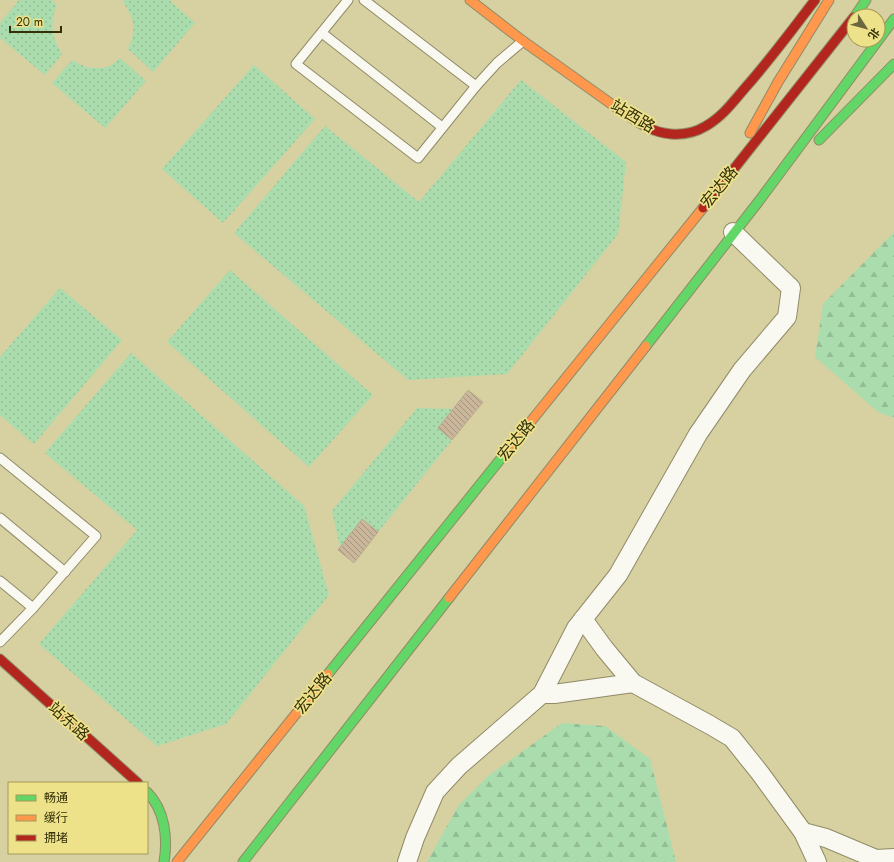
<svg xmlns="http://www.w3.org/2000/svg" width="894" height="862" viewBox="0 0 894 862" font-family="Jost,'Noto Sans SC',sans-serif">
<defs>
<pattern id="grass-dots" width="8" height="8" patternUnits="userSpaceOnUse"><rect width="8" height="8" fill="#aadcad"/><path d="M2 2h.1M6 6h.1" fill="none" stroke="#93bd94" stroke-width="1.8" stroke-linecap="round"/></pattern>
<pattern id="forest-firs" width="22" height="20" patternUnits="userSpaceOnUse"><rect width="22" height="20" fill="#aadcad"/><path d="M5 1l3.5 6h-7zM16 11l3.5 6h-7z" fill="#93bd94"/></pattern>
<pattern id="building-back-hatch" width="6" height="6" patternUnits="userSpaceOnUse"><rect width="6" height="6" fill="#cab79b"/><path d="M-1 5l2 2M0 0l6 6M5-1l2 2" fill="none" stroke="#a5957d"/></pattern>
</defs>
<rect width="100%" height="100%" fill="#d7d0a0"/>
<g fill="url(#grass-dots)">
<path d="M19 0H51L57 5C49 23 52 39 62 54L45 75 0 38V23Z"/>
<path d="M125 0H169L195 23 153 72 128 49C137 30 135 19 123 2Z"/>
<path d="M120 58 146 81 105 128 52 83 72 60C82 67 95 70 107 67 112 66 116 61 120 58Z"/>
<path d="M254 65 315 119 223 223 162 169Z"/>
<path d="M521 80 626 162 618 234 507 374 408 380 234 233 325 126 419 202Z"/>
<path d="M230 270 373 395 309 467 167 342Z"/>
<path d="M60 288 122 340 34 444 0 415V357Z"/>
<path d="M131 353 304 506 329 595 226 724 157 746 39 644 137 530 45 453Z"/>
<path d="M417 408 454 409 438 428 452 440 378 532 362 519 340 547 332 511Z"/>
</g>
<g fill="url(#forest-firs)">
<path d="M894 232V418L878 412 815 357 823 304Z"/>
<path d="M562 723 605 726 650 759 676 862H427L458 806 488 776Z"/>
</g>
<g fill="url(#building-back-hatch)" stroke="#bdab8f">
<path d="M468 390 483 402 452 440 438 428Z"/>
<path d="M362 519 378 532 354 563 338 550Z"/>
</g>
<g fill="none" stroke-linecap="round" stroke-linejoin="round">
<g stroke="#908b68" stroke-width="11">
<g id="lane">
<path d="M348 0 296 64 418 158 476 86 497 63 523 41"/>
<path d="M364 0 476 86"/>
<path d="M322 33 442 127"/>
<path d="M0 458 96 536 33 608 0 642"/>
<path d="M0 518 65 572"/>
<path d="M0 581 33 608"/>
</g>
</g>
<g stroke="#908b68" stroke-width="20">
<g id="street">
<path d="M583 619 604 648 633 683 710 725 732 738 760 773 803 832 826 838 876 859 894 858"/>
<path d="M542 694H554L633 683"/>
<path d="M803 832 817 862"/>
<path d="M407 862 415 838 435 792 459 766 542 694 576 628 618 575 698 434 742 370 787 317 791 288 733 232"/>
</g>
</g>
<g stroke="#908b68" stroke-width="11">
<g id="fast">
<path d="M855 16 866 0"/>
<path d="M819 140 894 64"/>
<path d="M646 346 759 201 894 19"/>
<path d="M328 674 507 451"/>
<path d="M147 792C165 810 168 838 164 862"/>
<path d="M243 862 449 598"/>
</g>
</g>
<g stroke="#908b68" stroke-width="11">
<g id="slow">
<path d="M470 0 523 41 617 108"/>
<path d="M750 133 778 82 829 0"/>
<path d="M507 451 703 208"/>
<path d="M449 598 646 346"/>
<path d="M177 862 328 674"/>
</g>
</g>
<g stroke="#908b68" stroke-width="11">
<g id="jam">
<path d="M617 108C636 120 648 132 671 134 683 135 696 132 706 126 722 117 733 102 745 88 770 60 792 30 815 0"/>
<path d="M703 208 854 17"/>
<path d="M0 659 138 783"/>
</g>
</g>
<use href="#lane" stroke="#f9f8f1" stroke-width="9"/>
<use href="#street" stroke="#f9f8f1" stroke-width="18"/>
<use href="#fast" stroke="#63d668" stroke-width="9"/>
<use href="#slow" stroke="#ff974d" stroke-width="9"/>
<use href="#jam" stroke="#b3261e" stroke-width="9"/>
</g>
<g text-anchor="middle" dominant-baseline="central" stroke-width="3.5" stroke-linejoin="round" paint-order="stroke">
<g font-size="16" fill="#342f09" stroke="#ede28a">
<text transform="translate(633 116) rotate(31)">站西路</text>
<text transform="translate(719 187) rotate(-51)">宏达路</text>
<text transform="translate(516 440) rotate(-51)">宏达路</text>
<text transform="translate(313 693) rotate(-51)">宏达路</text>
<text transform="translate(69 721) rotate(42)">站东路</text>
</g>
</g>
<rect x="8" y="782" width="140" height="72" fill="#ede28a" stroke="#a39a56"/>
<rect x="16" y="795" width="20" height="6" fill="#63d668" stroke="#a39a56"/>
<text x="44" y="802" font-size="12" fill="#342f09">畅通</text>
<rect x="16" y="815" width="20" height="6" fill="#ff974d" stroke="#a39a56"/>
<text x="44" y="822" font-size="12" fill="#342f09">缓行</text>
<rect x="16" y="835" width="20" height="6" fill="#b3261e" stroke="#a39a56"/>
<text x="44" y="842" font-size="12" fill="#342f09">拥堵</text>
<g transform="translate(866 28) rotate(126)"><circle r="19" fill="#ede28a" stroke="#a39a56"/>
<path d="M0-3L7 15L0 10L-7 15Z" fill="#6d673e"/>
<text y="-6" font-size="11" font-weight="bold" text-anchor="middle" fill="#342f09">北</text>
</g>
<path d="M10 26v6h51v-6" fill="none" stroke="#342f09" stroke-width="2"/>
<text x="16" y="26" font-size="12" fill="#342f09" stroke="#ede28a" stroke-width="3" paint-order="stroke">20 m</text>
</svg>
